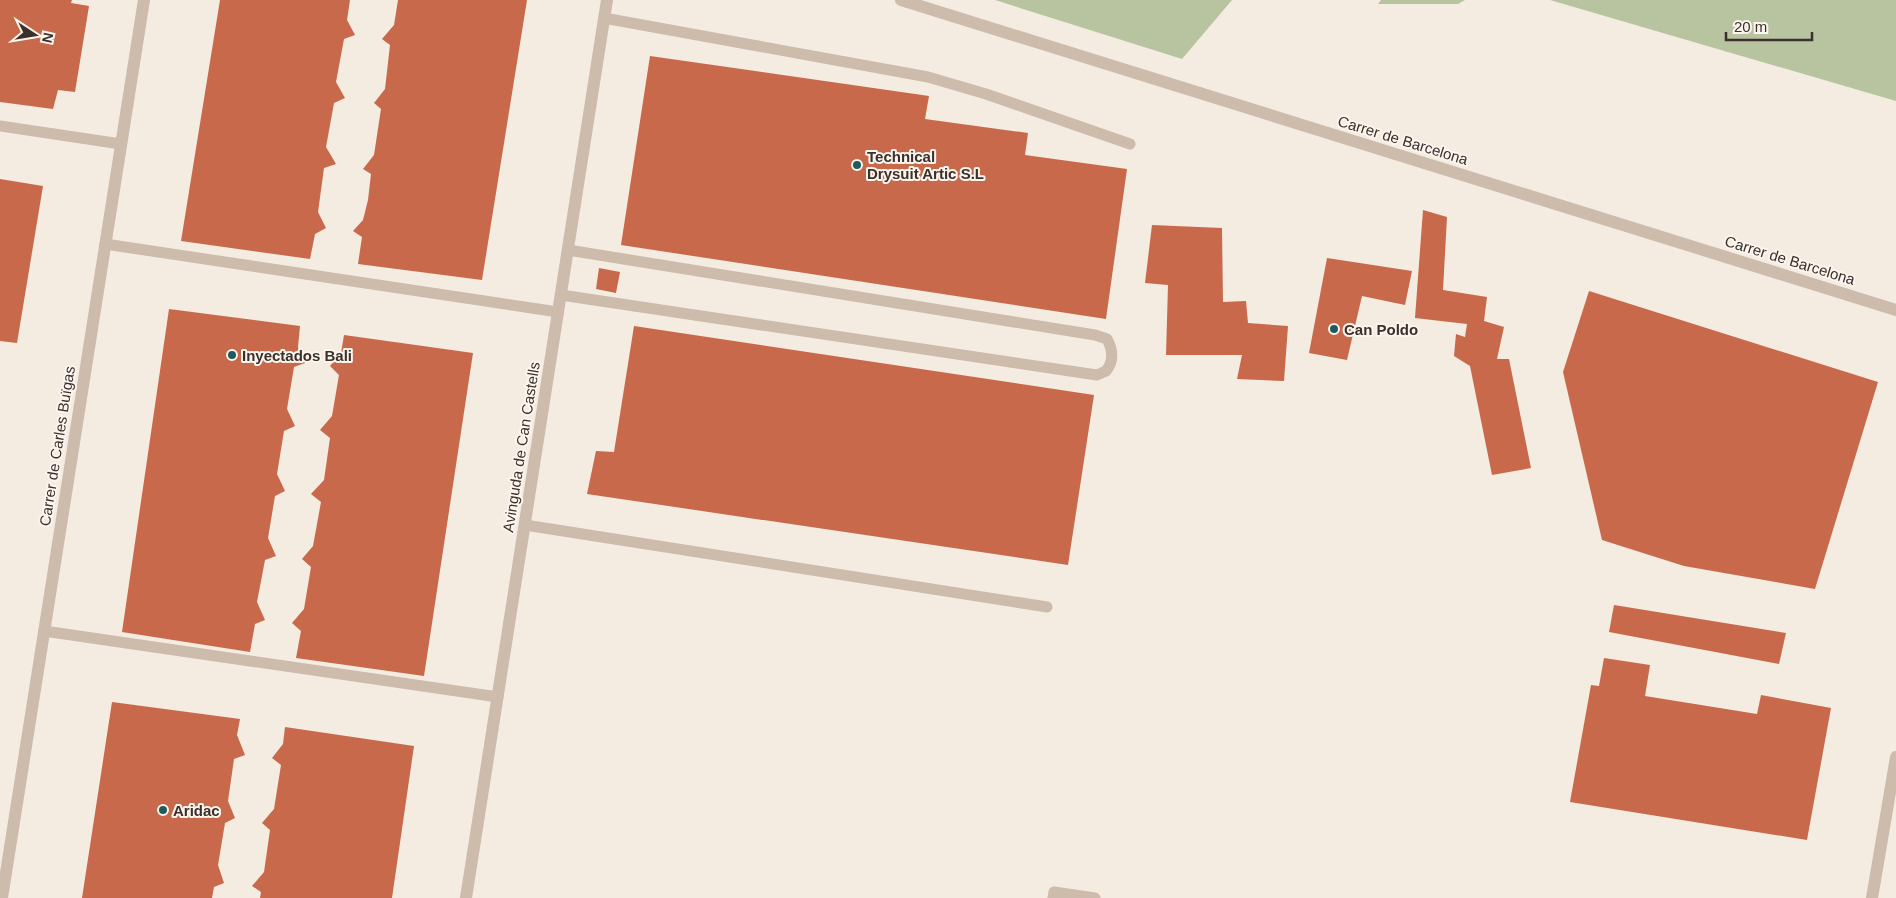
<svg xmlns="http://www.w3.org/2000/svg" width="1896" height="898" viewBox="0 0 1896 898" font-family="Helvetica,sans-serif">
<rect width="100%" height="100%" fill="#f4ebe1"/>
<g fill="#b8c4a0">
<path d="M995 0H1232L1182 59Z"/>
<path d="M1381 0H1465L1458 4H1378Z"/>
<path d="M1550 0H1896V101Z"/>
</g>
<g fill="#c8694b">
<path d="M0 0H72L71 3 89 6 75 92 58 90 53 109 0 102Z"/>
<path d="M220 0H350L347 20 355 35 344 39 336 82 345 98 334 103 326 147 336 164 324 168 318 212 326 228 315 234 310 259 181 241Z"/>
<path d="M398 0H527L482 280 358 264 362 237 353 231 363 220 368 200 371 174 363 169 374 155 381 109 374 103 385 89 390 45 382 39 394 25Z"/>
<path d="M650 56 929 96 925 119 1028 133 1025 155 1127 169 1106 319 621 245Z"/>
<path d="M0 179 43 186 17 343 0 341Z"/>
<path d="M1423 210 1447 217 1443 290 1487 297 1484 321 1504 327 1497 359H1509L1531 468 1492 475 1470 366 1454 356 1456 334 1465 337 1467 324 1415 318Z"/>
<path d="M1152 225 1222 228 1223 302 1246 301 1248 323 1288 326 1284 381 1237 379 1242 355H1166L1168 285 1145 283Z"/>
<path d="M1327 258 1412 271 1405 305 1362 296 1347 360 1309 353Z"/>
<path d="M599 268 620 272 616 293 596 289Z"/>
<path d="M1589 291 1878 382 1815 589 1684 566 1602 540 1563 372Z"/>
<path d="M169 309 300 326 298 347 305 363 294 367 287 409 295 426 284 431 277 474 285 491 275 496 268 538 276 556 265 560 257 602 265 620 255 624 250 652 122 632Z"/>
<path d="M634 326 1094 395 1068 565 587 494 596 451 614 452Z"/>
<path d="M344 335 473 353 424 676 296 658 301 631 292 623 304 609 311 567 302 559 313 546 321 502 311 494 324 480 330 438 320 430 332 416 339 375 330 366 341 353Z"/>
<path d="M1614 605 1786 633 1779 664 1609 632Z"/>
<path d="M1604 658 1650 665 1645 696 1757 714 1761 695 1831 708 1807 840 1570 802 1591 685 1599 686Z"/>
<path d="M112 702 240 719 237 735 245 755 234 759 228 801 235 818 225 823 218 865 224 883 214 887 212 898H82Z"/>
<path d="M285 727 414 746 392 898H260L261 892 252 886 264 872 270 830 262 823 274 809 281 765 272 758 283 744Z"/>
</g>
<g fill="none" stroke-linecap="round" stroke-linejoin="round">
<g stroke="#cdbbac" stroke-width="11">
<path d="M604 18 928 77 986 94 1130 144"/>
<path d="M0 126 121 144"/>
<path d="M105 244 558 312"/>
<path d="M561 295 1090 374 1097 375 1106 371C1114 361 1113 350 1107 339L1095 335 568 250"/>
<path d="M525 525 1047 607"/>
<path d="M44 631 498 697"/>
<path d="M1053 898 1054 892 1095 898"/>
</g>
<g stroke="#cdbbac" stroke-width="12">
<path d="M901 0 1896 310"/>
<path d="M2 898 144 0"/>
<path d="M466 898 607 0"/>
<path d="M1872 898 1896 757"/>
</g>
</g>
<g fill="#1f5a5e" stroke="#fbf5ee" stroke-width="2">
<circle cx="857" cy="165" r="5"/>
<circle cx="1334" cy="329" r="5"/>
<circle cx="232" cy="355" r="5"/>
<circle cx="163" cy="810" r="5"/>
</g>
<g text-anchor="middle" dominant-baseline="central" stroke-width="4" stroke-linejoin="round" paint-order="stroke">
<g font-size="15" fill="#3b302b" stroke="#fbf5ee">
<text transform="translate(1403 140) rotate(17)">Carrer de Barcelona</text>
<text transform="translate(1790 260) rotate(17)">Carrer de Barcelona</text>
<text transform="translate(57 446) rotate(-81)">Carrer de Carles Buïgas</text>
<text transform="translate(521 447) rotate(-81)">Avinguda de Can Castells</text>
</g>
<g font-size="15" font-weight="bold" fill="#3b302b" stroke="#fbf5ee" text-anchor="start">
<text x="867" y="156">Technical<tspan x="867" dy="17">Drysuit Artic S.L</tspan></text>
<text x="1344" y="329">Can Poldo</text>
<text x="242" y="355">Inyectados Bali</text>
<text x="173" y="810">Aridac</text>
</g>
</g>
<g transform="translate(35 35) rotate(102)" stroke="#fbf5ee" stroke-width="4" paint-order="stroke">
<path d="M0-4L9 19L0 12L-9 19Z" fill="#3b302b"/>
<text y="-8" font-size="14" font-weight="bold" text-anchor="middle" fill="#3b302b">N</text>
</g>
<path d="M1726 32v8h86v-8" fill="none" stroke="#3b302b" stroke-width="2.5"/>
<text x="1734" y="32" font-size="15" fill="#3b302b" stroke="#fbf5ee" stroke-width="4" paint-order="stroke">20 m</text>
</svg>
